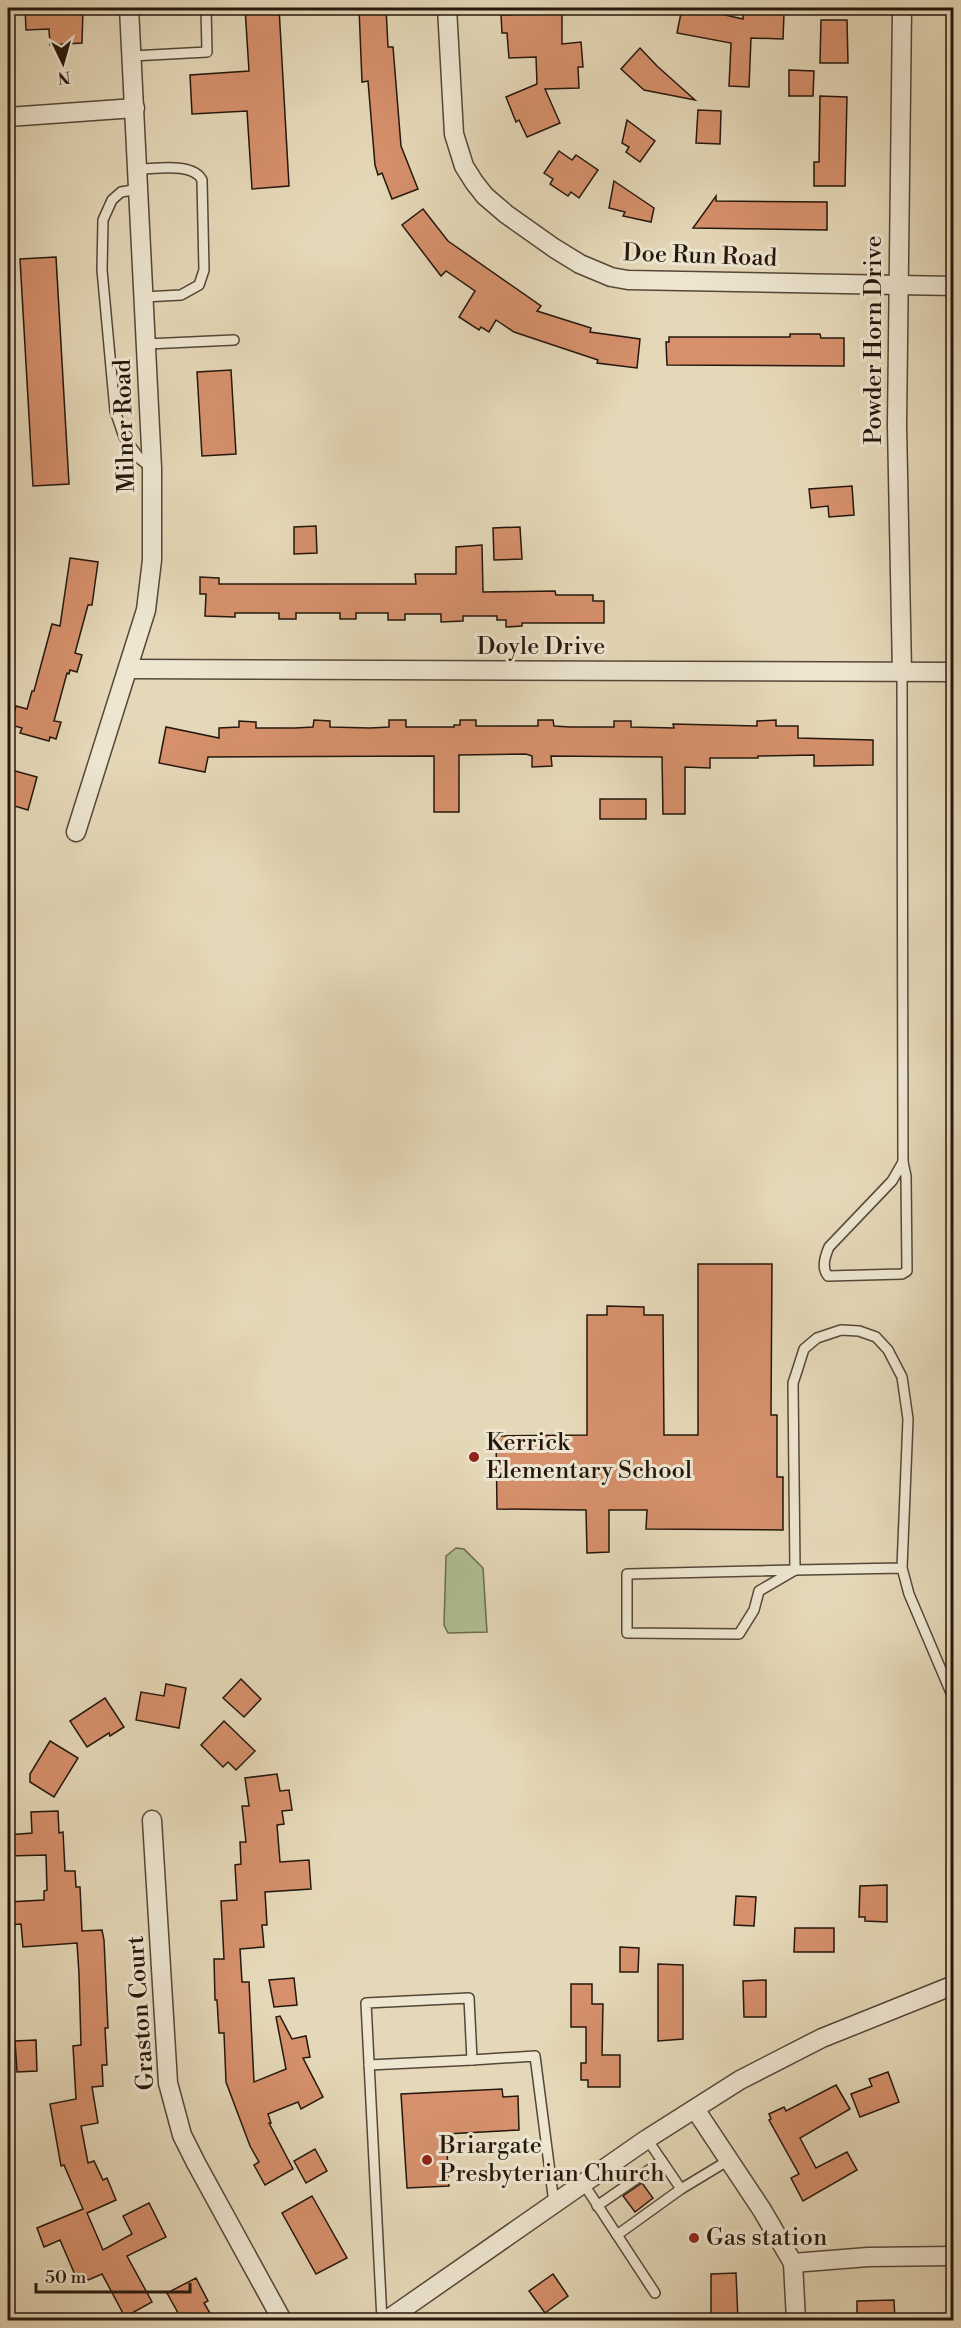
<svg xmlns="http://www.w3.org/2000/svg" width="961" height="2328" viewBox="0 0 961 2328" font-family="'Libre Bodoni',serif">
<rect width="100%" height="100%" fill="#e5d8b8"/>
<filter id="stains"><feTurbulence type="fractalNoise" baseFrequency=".00333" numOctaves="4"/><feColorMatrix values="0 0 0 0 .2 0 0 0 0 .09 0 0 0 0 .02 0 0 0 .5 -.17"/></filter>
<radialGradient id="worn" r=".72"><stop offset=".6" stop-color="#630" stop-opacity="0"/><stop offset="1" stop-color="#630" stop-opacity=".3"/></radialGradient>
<path fill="#afc093" stroke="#6a6c50" stroke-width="1.5" d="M456 1548 464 1549 483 1568 487 1632 448 1633 444 1625 446 1556Z"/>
<g fill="#d6906c" stroke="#25170d" stroke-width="1.5">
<path d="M25 8H83L82 43 50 45 49 29 26 30Z"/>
<path d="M245 8H279L289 186 252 189 247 111 192 114 190 75 249 71Z"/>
<path d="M359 8H386L388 47H393L401 146 418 189 392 199 382 173 378 175 375 165 368 81 362 82Z"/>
<path d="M682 8H707V11L743 19V12L784 14 783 39 751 38 749 87 729 86 731 43 677 33Z"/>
<path d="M562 12V44L581 42 583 67H578L579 88 545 89 560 123 527 137 519 120 516 122 506 97 537 84 536 57 509 58 507 33H502L501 15Z"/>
<path d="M821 20H847L848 63H820Z"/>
<path d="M640 48 657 66 695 100 644 90 621 69Z"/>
<path d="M789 70 814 71 813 96H789Z"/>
<path d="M820 96 847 97 845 186H814V162H819Z"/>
<path d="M698 110 721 111 720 144 696 143Z"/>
<path d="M627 120 655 141 640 162 626 152 629 147 622 143Z"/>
<path d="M559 151 572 160 576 155 598 170 579 198 571 192 568 196 550 184 553 179 544 173Z"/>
<path d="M614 181 654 208 651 222 623 216 625 212 609 208Z"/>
<path d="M716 196V201L827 202V230L693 228Z"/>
<path d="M423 209 448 241 541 306 537 311 591 328 590 332 640 339 637 368 597 363 598 360 514 332 496 320 489 332 481 327 479 330 459 317 475 291 446 271 441 276 402 225Z"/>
<path d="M56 257 69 484 33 486 20 259Z"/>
<path d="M790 334H820L821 338H844V366L667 365 666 342H669V337H790Z"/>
<path d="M231 370 236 454 202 456 197 372Z"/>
<path d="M852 486 854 515 829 517 828 506 811 508 809 489Z"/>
<path d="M316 526 317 553 294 554V527Z"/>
<path d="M520 527 522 559 494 560 493 528Z"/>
<path d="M482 545 483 592 555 591 556 595H593V601H604V623H522V626L506 627V620H497V616H463V621L441 622V614H405V620H388V613H356V619H340V613H296V619H279V613H235V617L205 616 206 594H200V577L219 578V584H416L415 574H456V547Z"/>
<path d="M70 558 98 562 92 605H88L75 653 82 655 77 672 70 670 69 674 67 673 54 721 61 722 56 739 50 737 49 741 20 733 22 728 11 725 16 706 27 709 32 691H34L52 624 60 626Z"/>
<path d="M314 720 330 721V727L370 728 389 727V720H406V727H454V725H460V720H476V726H538V720H553L554 726 570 727H614V721H631V727L674 728 673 724 757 726V721L776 720V726H798V738L873 740V765L814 766V755L758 756V758H710V768L685 767V814H663L662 757 551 756 552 766 532 767V756L526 754 459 755V812H434V756L208 757 205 772 159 763 166 727 219 738V728L239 727V721L256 722V728H295L313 727Z"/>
<path d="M8 769 37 777 28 810 8 804Z"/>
<rect x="600" y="799" width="46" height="20"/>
<path d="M698 1264H772L771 1415H777V1477H783V1530L646 1529 647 1510H609V1552L587 1553 586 1510 497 1509 496 1436 587 1435V1315H607V1306L644 1307V1315H663L664 1435H698Z"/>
<path d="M241 1679 261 1699 244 1717 223 1698Z"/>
<path d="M166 1684 186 1688 179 1728 136 1720 141 1692 164 1696Z"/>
<path d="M105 1698 124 1727 110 1736 109 1733 87 1747 70 1721Z"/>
<path d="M224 1721 255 1751 236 1770 228 1762 223 1767 201 1745Z"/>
<path d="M50 1741 78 1758 54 1797 30 1782V1774Z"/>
<path d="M277 1774 280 1791 289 1790 292 1810 282 1811 284 1824 277 1825 280 1862 309 1860 311 1889 265 1892 267 1925H262L264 1947 240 1949 242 1982H249L254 2082 286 2069 276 2017 280 2016 292 2039 306 2036 310 2057 303 2058 323 2097 301 2109 298 2102 268 2114 271 2123H269L293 2169 265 2185 254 2165 259 2162 250 2146 226 2082 224 2033H219L217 2000H215L214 1959H224L221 1901 237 1900 235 1865 241 1864 240 1842H246L242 1806H249L245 1778Z"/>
<path d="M58 1811 59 1833 63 1832 65 1871H75L76 1887H80L82 1931 102 1930 104 1940 108 2028H105L107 2065H102L103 2086 92 2087 98 2123 81 2126 88 2163 94 2161 103 2180 107 2178 116 2200 87 2213 103 2250 132 2234 123 2216 149 2203 166 2237 127 2256 152 2302 125 2317 102 2274 79 2284 60 2240 44 2247 37 2228 83 2209 64 2165 61 2166 50 2104 76 2099 73 2046 81 2045 79 1974 77 1943 23 1947 21 1924 8 1925V1902L44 1900V1891L47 1890 46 1855 8 1856V1835L32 1833 31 1812Z"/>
<path d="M887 1885V1922L865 1921V1917H859L860 1886Z"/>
<path d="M736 1896 756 1897 754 1926 734 1925Z"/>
<path d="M795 1928H834V1952H794Z"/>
<path d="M620 1947 639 1948 638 1972H620Z"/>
<path d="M658 1964 683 1965V2039L658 2041Z"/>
<path d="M294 1978 297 2005 274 2007 269 1980Z"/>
<path d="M766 1980V2017H744L743 1981Z"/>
<path d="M571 1984H592V2004H603L602 2055H620V2087H588V2080H581V2063H586V2027H571Z"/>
<path d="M36 2040 37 2071 17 2072 15 2041Z"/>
<path d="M888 2072 899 2102 860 2117 851 2094 872 2086 869 2079Z"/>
<path d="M836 2085 850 2109 800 2138 816 2168 847 2152 857 2170 803 2201 791 2178 799 2174 769 2120 771 2119 769 2114 784 2107 786 2111Z"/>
<path d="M502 2089 503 2097 518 2096 519 2130 446 2134 449 2186 407 2188 401 2094Z"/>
<path d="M315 2149 327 2171 306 2183 294 2161Z"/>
<path d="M642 2183 653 2198 635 2212 623 2196Z"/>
<path d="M312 2196 347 2258 316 2274 282 2213Z"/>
<path d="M736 2273 738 2320H711V2274Z"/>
<path d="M553 2274 568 2296 545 2313 529 2291Z"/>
<path d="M196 2278 208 2301 204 2303 214 2320H182L167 2293Z"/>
<path d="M894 2300 895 2320H857V2301Z"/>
</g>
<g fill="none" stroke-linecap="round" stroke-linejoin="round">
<g stroke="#554738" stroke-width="12">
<g id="lane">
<path d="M132 56 207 52 206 8"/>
<path d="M138 169C156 169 193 162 202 180L204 270 199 285 181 295 144 297"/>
<path d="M139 189 121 192 112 200 103 220 102 270 115 411 124 437 140 459 150 467"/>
<path d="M147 344 234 340"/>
<path d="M902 672 903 1162"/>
<path d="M903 1162 906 1176 907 1271 902 1274 828 1276C821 1268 825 1256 829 1247L892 1181Z"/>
<path d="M902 1568 795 1570 793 1383 797 1371 804 1349 817 1338 841 1330 859 1331 876 1337 888 1350 902 1377 908 1419 902 1568 909 1594 954 1700"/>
<path d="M795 1570 759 1591 754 1610 739 1634 627 1633V1574Z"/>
<path d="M369 2065 472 2060"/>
<path d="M583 2183 655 2293"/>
<path d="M681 2189 729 2160"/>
<path d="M597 2206 662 2161"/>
<path d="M617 2235 681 2189 647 2139"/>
<path d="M382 2320 366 2003 469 1998 472 2060 535 2056 554 2203"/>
</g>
</g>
<g stroke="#554738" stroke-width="21">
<g id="street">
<path d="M447 8 454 134 464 166 474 182 485 196 506 214 554 248 580 264 611 277 628 280 954 286"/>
<path d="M902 8 897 425 902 672"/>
<path d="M8 117 135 108"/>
<path d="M128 669 954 672"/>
<path d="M76 832 146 610 152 560V468L129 8"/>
<path d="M152 1820 168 2083 182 2135 196 2163 282 2320"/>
<path d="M695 2109 762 2210 793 2263 796 2320"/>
<path d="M793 2263 868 2257 954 2256"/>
<path d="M387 2320 647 2139 740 2080 822 2038 954 1985"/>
</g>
</g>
<use href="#lane" stroke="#eee6d1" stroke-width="9"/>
<use href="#street" stroke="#eee6d1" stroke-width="18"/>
</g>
<g fill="#8f2418" stroke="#eee6d1" stroke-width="2">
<circle cx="474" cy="1457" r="6"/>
<circle cx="427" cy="2160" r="6"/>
<circle cx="694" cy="2238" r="6"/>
</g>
<g text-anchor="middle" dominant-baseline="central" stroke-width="6" stroke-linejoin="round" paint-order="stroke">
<g font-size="24" fill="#25170d" stroke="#eee6d1">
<text transform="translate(700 256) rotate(2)">Doe Run Road</text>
<text transform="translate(874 340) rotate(-90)">Powder Horn Drive</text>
<text transform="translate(125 426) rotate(-92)">Milner Road</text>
<text x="541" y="647">Doyle Drive</text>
<text transform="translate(141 2013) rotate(-94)">Graston Court</text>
</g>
<g font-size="24" fill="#25170d" stroke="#eee6d1" text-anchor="start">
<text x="486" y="1443">Kerrick<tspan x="486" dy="28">Elementary School</tspan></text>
<text x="439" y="2146">Briargate<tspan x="439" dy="28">Presbyterian Church</tspan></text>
<text x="706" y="2238">Gas station</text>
</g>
</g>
<rect width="961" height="2328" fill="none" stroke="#e5d8b8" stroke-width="30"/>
<rect x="9" y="9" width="943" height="2310" fill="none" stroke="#25170d" stroke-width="3"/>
<rect x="15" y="15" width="931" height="2298" fill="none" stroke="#25170d" stroke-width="1.5"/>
<g transform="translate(63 63) rotate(175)" stroke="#eee6d1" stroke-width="4.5" paint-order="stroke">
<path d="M0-4.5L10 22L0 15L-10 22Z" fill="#25170d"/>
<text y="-9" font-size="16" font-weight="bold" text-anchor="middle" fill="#25170d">N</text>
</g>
<path d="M36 2283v9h154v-9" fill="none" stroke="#25170d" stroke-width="3"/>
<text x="45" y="2283" font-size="18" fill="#25170d" stroke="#eee6d1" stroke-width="4.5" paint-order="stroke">50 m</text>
<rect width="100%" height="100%" filter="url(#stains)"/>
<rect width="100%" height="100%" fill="url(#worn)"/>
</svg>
